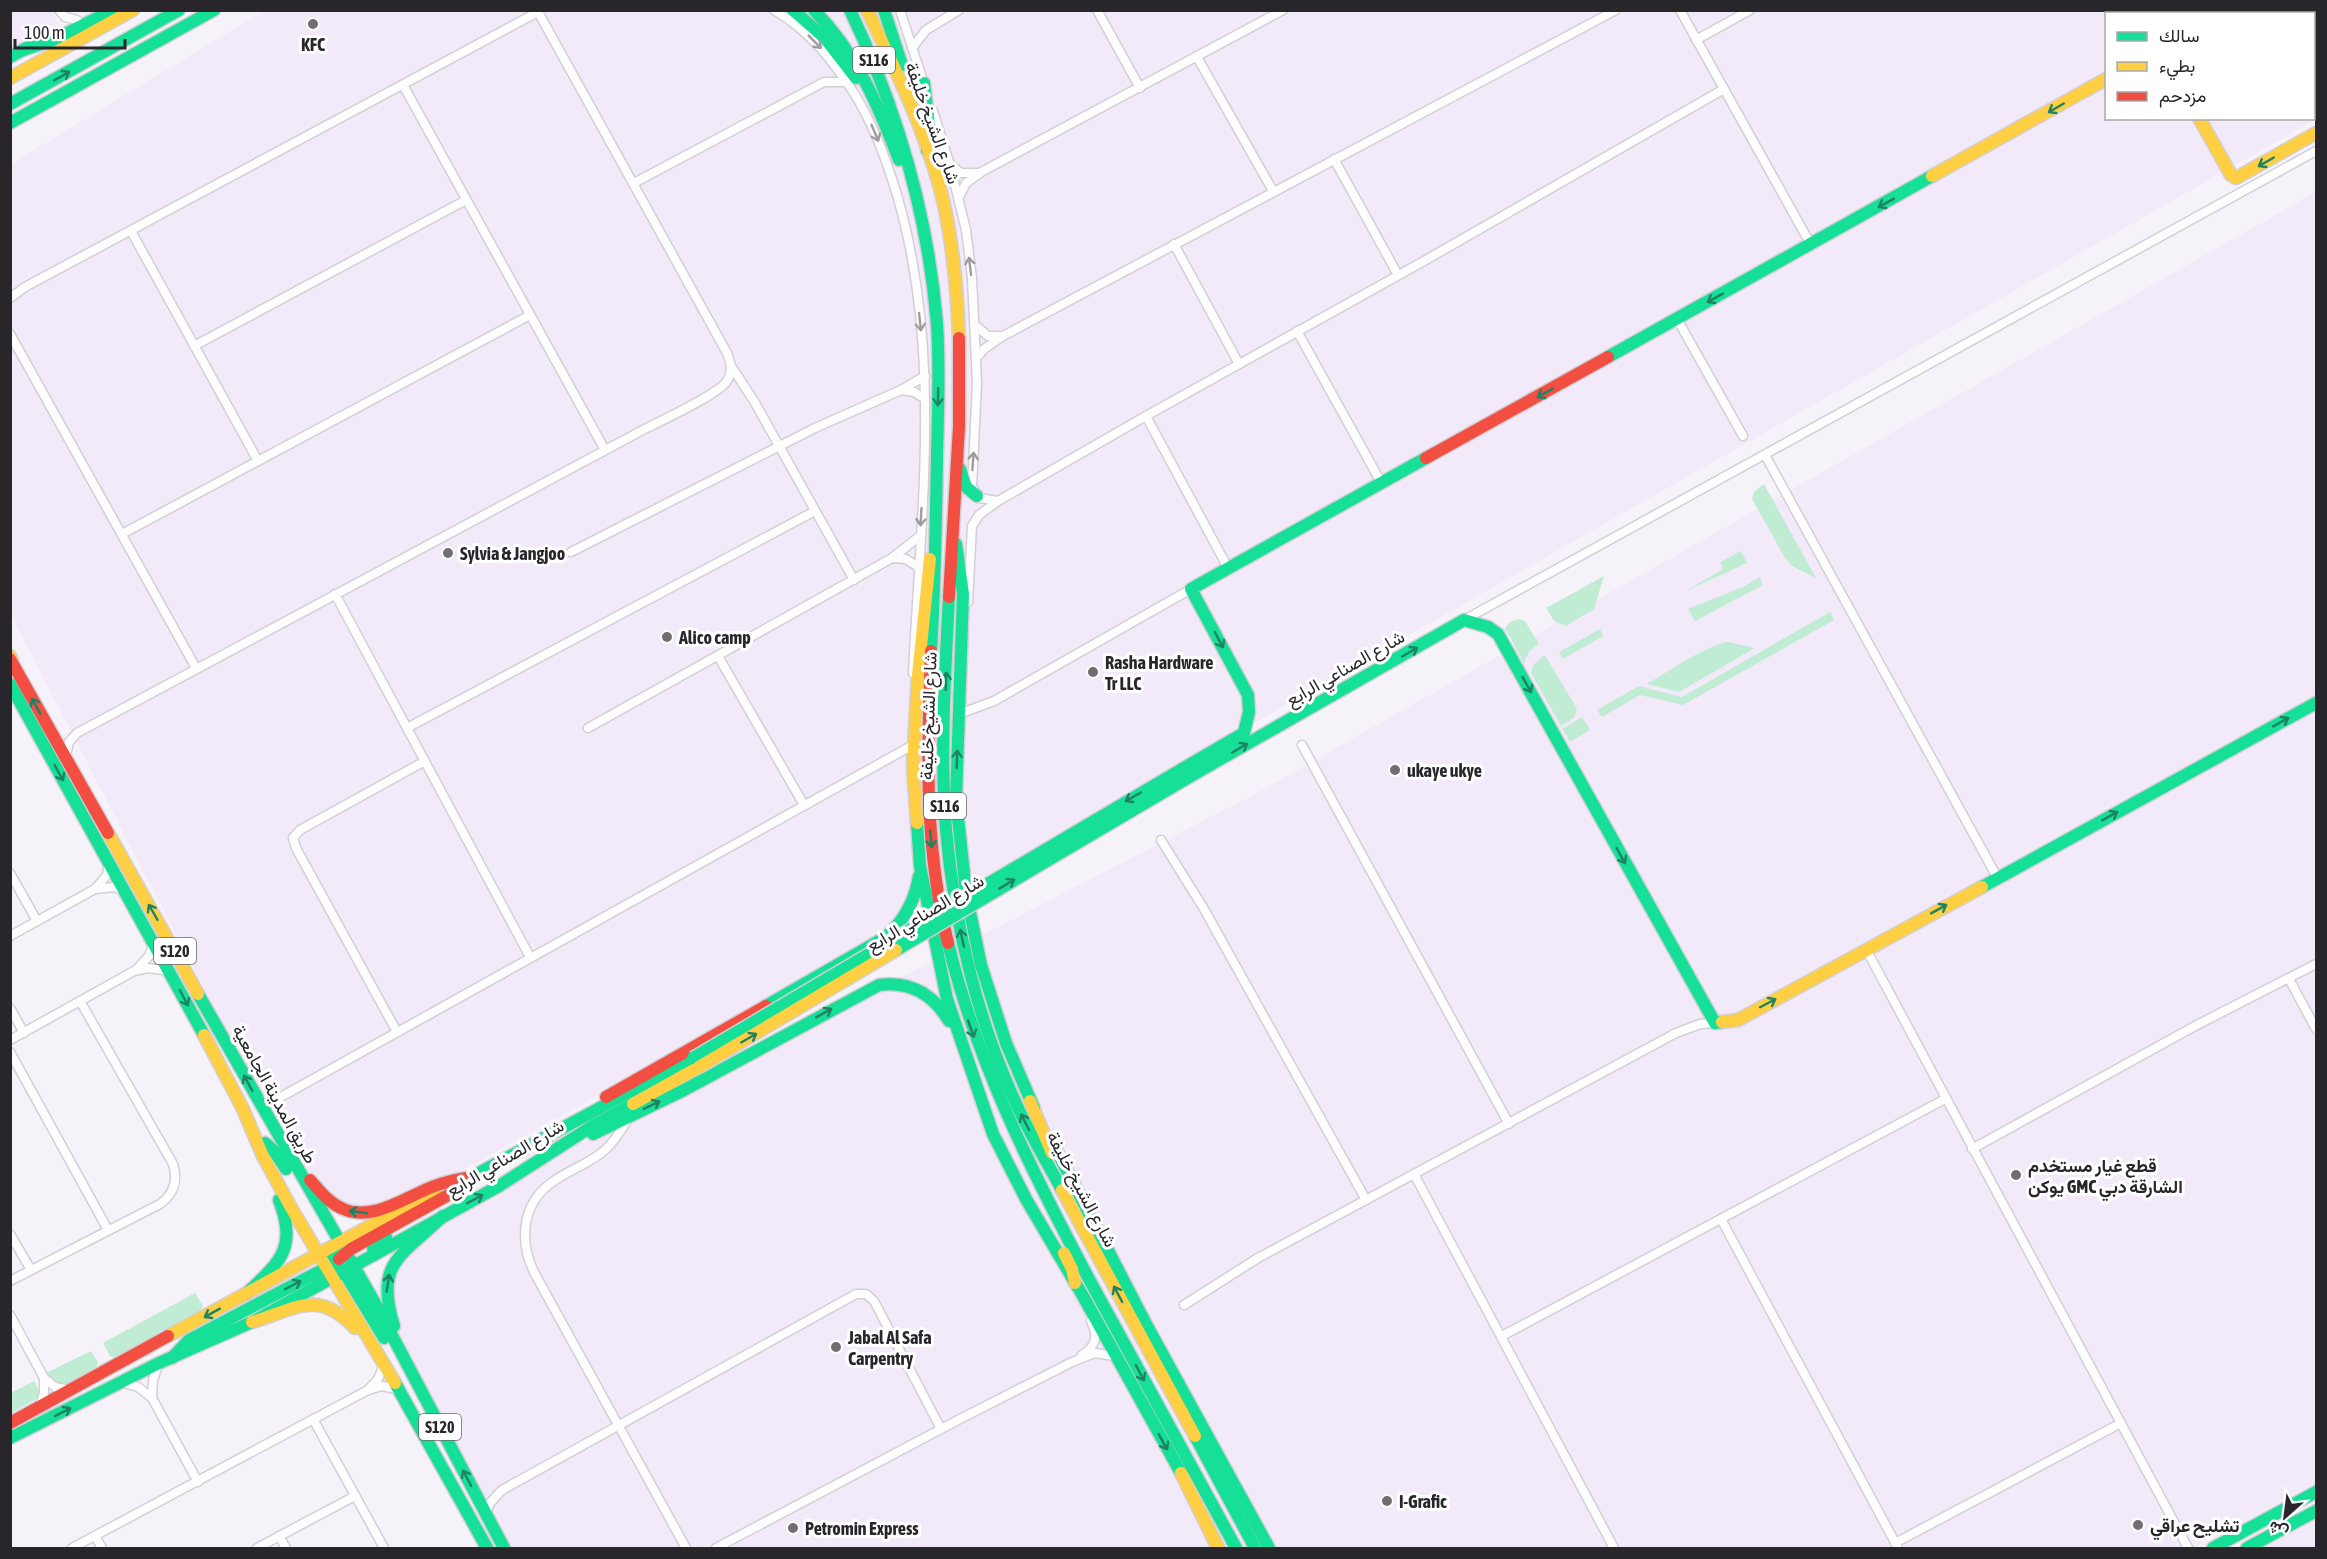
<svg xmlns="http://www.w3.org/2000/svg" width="2327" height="1559" viewBox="0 0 2327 1559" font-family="'Asap Condensed',Vazirmatn,sans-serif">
<rect width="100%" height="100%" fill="#f6f2fa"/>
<g fill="#f2e9f9" fill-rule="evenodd">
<path d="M11 11H52L58 22 56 27 45 35 11 52Z"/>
<path d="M264 11H2316V119L662 1060 369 1222 336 1213 309 1191 11 615V164ZM2106 14H2314V118H2106Z"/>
<path d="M2316 192V1483L2192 1548H509L370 1299 402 1236 1257 793Z"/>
<path d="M2316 1520V1548H2264Z"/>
</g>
<g fill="#c1ecd4">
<path d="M1764 484 1816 578 1792 566 1785 558 1752 499 1754 492Z"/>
<path d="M1741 551 1747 563 1684 592 1723 569 1720 562Z"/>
<path d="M1604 576 1594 609 1566 626 1554 621 1546 608Z"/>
<path d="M1760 577 1763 585 1695 621 1688 609 1743 587Z"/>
<path d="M1830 612 1834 620 1683 705 1640 695 1602 717 1597 710 1639 686 1682 697Z"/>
<path d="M1518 619 1525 621 1539 644 1530 650 1524 663 1505 628 1510 622Z"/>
<path d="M1600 629 1603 636 1563 659 1559 652Z"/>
<path d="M1728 642 1755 648 1679 692 1647 684C1668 672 1706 645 1728 642Z"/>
<path d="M1545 655 1577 709 1574 718 1561 726 1562 729 1582 717 1590 730 1570 742 1531 673 1534 664Z"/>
<path d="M195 1293 203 1306 200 1312 117 1358 110 1356 103 1343Z"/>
<path d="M91 1351 98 1362 96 1369 68 1388 49 1380 46 1373Z"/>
<path d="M34 1381 39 1391 38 1398 11 1413V1393Z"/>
</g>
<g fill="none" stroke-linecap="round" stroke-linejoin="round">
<g stroke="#d2cfd5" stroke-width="11">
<g id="street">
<path d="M59 10 65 17 77 20"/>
<path d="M774 10C807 29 829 56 850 87 868 114 880 143 890 173 945 334 921 508 913 673"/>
<path d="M900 10 925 87"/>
<path d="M1097 10 1140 88"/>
<path d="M1680 10 1811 245"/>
<path d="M2210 10 2212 14"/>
<path d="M2221 14 2226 10"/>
<path d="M1696 40 1750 10"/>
<path d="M912 48 926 30 959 10"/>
<path d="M1197 57 1273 191"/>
<path d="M403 85 605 450"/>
<path d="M933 111 950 165 966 230 972 278 977 383 972 487 980 498 997 501"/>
<path d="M1334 159 1398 275"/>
<path d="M951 165 961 173H977"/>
<path d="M634 183 824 82H847"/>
<path d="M959 197 966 183 983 171 1283 10"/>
<path d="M131 231 258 461"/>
<path d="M1174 244 1239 364"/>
<path d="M10 298 25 287 538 12"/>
<path d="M1677 319 1743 436"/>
<path d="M975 325 988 336H1002"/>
<path d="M1297 331 1382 484"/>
<path d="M10 334 196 668"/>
<path d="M194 346 466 200"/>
<path d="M976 358 984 349 1003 336 1616 10"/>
<path d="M731 366 754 401 854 580"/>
<path d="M901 390 914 392 925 399"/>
<path d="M1146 416 1228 568"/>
<path d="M1765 455 1997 877"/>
<path d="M122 534 530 315"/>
<path d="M571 552 815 428 901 390 925 376"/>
<path d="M893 558 906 559 918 567"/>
<path d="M335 594 530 957"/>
<path d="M968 602 972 526 979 515 998 501 1146 416 1424 261 1724 89"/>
<path d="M1464 620 2316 151"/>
<path d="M718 656 804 805"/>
<path d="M959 714 994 701 1191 589"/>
<path d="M407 728 815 511"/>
<path d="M588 728 892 558 920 536"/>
<path d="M1302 745 1509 1124"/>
<path d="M66 756 69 742 77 733 641 431C658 422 718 395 727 381 733 372 731 363 727 353L537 10"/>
<path d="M1161 840 1204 909 1366 1200"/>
<path d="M10 873 37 921"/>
<path d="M95 889 114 887 126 892"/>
<path d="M10 936 95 889 107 875 109 864"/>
<path d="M1867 951 2188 1548"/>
<path d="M137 969 149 956 154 942"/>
<path d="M2289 979 2316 1029"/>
<path d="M10 1008 24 1033"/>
<path d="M397 1032 296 848 293 838 300 830 425 761"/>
<path d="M10 1040 134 971 148 968 170 971"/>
<path d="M10 1052 108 1230"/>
<path d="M258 1101 279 1098 913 745"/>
<path d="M630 1116C623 1127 616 1140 606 1149 590 1164 568 1170 551 1183 521 1205 519 1243 535 1274L686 1548"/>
<path d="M1972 1149 2195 1026 2316 964"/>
<path d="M1414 1174 1614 1548"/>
<path d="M1721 1219 1898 1548"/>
<path d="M10 1234 31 1270"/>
<path d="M10 1281 160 1204C174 1194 178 1180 173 1164L80 1001"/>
<path d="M1184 1305 1258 1258 1676 1033 1700 1024 1715 1023"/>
<path d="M10 1315 44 1378 55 1387 69 1390"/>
<path d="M1502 1336 1945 1099"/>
<path d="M1082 1355C1097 1346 1098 1335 1091 1321"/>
<path d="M121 1382 138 1387 152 1398 198 1482"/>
<path d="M368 1390 378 1379 384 1365"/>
<path d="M152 1398 153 1380 159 1363"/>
<path d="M40 1406 44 1393V1378"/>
<path d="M313 1419 384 1548"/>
<path d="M486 1513 490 1503 502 1490 856 1294H866L874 1301 941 1429"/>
<path d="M95 1536 102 1548"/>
<path d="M279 1536 286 1548"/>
<path d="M1895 1543 2121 1423"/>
<path d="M72 1548 368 1390 382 1386 396 1389"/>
<path d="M257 1548 355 1496"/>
<path d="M716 1548 960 1419 1072 1362 1095 1353 1114 1356"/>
</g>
</g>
<g stroke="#d2cfd5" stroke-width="15">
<g id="fast">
<path d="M793 10 825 38 856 78"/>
<path d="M814 10C856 53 878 104 899 160"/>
<path d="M850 10C897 109 928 214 937 324 940 368 938 412 937 456 936 521 935 586 931 651"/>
<path d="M884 10 902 65"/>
<path d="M23 50 53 40 113 10"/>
<path d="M10 57 32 45"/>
<path d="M924 83 929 125 927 150"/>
<path d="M10 104 179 10"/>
<path d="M10 123 214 10"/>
<path d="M1608 357 1932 176"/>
<path d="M960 469 966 487 977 496"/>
<path d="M956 544 963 594 956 799 966 893 981 965 1006 1043 1034 1108"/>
<path d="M949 597C945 674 940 752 946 829 954 924 978 1024 1019 1110 1032 1137 1048 1164 1062 1190"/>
<path d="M10 684 204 1035"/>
<path d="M1184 768 1244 733 1249 712 1248 695 1191 589 1426 458"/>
<path d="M1189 777 1464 620 1488 627 1498 634 1715 1023 1722 1022"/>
<path d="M917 823 920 866 947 999 993 1134 1026 1199 1083 1296 1181 1473"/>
<path d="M1982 887 2316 703"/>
<path d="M948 943C977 1063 1032 1172 1090 1281 1138 1370 1188 1459 1236 1548"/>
<path d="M198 994 376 1305 504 1548"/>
<path d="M766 1006 886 937C905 920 915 901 919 876"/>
<path d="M593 1134 684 1090 879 985C910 981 933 994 949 1021"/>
<path d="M1052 1142 1147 1326 1269 1548"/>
<path d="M265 1143 274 1151 286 1169"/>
<path d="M464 1181 693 1058"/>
<path d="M374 1255 373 1246 386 1237"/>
<path d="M329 1258 336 1262 344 1272 384 1338"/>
<path d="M246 1294C280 1262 298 1248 279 1200"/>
<path d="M394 1326C374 1262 402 1256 443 1216"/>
<path d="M172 1358 189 1340 326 1268 334 1260 339 1243"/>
<path d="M395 1383 487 1548"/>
<path d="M1195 1436 1255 1548"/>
<path d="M10 1438 159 1363 252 1322 499 1186 594 1125 633 1104"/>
<path d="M2213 1548 2316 1492"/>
<path d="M2247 1548 2316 1511"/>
</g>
</g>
<g stroke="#d2cfd5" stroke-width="15">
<g id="slow">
<path d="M867 10C895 68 923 126 940 188 953 237 957 288 959 338"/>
<path d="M10 78 133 10"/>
<path d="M2199 118 2231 175 2236 178 2316 133"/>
<path d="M1932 176 2106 79"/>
<path d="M10 656 12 661"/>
<path d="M917 823 913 767 918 675 930 559"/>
<path d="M108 833 198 994"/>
<path d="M1722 1022 1738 1020 1982 887"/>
<path d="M204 1035 242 1107 263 1156 290 1206 395 1383"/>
<path d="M1030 1101 1052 1153"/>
<path d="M633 1104 699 1067"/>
<path d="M1062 1190 1195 1436"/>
<path d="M1064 1253 1072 1269 1075 1283"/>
<path d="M252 1322C296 1309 317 1288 355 1328"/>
<path d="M168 1336 388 1216 436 1192"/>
<path d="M1181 1473 1218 1548"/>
</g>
</g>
<g stroke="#d2cfd5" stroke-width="15">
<g id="jam">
<path d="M1426 458 1608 357"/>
<path d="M949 597 959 427V338"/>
<path d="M931 651C927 749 924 847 948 943"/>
<path d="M10 659 108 833"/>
<path d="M606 1097 766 1006"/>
<path d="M310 1180C319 1190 328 1202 341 1208 371 1223 404 1198 432 1187 445 1182 458 1179 472 1177"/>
<path d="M339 1259 351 1249 450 1194 471 1178"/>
<path d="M10 1423 168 1336"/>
</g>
</g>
<use href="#street" stroke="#fefdfe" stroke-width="8"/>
<use href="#fast" stroke="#16e098" stroke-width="12"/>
<use href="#slow" stroke="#ffcf43" stroke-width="12"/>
<use href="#jam" stroke="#f24e42" stroke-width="12"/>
<g stroke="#d2cfd5" stroke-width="15" stroke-linecap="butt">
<g id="fast-bridge">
<path d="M896 950 1189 777"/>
<path d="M693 1058 1184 768"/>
</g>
</g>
<g stroke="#d2cfd5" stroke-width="15" stroke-linecap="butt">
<path id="slow-bridge" d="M699 1067 896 950"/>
</g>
<use href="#fast-bridge" stroke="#16e098" stroke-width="12"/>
<use href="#slow-bridge" stroke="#ffcf43" stroke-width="12"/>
</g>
<defs><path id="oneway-shaft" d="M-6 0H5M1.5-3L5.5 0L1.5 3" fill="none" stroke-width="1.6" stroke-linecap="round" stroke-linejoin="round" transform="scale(1.5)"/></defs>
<g stroke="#9e9c9f">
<use href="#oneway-shaft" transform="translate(815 42) rotate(45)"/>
<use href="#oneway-shaft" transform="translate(875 133) rotate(67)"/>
<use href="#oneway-shaft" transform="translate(970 266) rotate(-97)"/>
<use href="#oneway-shaft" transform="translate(920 322) rotate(84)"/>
<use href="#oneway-shaft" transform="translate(973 461) rotate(-86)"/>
<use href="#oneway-shaft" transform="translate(921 517) rotate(93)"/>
</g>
<g stroke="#1f8262">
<use href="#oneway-shaft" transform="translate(62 76) rotate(-29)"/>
<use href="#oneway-shaft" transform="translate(2056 108) rotate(150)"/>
<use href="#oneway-shaft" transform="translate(2266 162) rotate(150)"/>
<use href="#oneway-shaft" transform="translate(1886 203) rotate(151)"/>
<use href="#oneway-shaft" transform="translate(1715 298) rotate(151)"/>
<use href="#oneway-shaft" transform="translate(1545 393) rotate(151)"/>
<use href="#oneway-shaft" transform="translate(938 397) rotate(91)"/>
<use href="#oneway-shaft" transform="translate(1219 640) rotate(62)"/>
<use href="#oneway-shaft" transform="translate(1410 652) rotate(-30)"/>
<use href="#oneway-shaft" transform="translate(946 681) rotate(-88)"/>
<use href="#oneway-shaft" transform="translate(1527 685) rotate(61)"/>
<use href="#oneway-shaft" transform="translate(36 706) rotate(-118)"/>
<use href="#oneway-shaft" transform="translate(2281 722) rotate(-29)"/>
<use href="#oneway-shaft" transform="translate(1240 748) rotate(-30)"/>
<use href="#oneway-shaft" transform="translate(957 759) rotate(-88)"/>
<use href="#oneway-shaft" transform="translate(59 773) rotate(61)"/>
<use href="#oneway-shaft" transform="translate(1133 797) rotate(150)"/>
<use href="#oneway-shaft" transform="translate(2110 816) rotate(-29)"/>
<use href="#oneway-shaft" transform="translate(931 839) rotate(85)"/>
<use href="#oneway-shaft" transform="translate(1621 856) rotate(61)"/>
<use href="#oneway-shaft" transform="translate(1007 884) rotate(-31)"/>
<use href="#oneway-shaft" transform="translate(1939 909) rotate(-29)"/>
<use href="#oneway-shaft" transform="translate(153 912) rotate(-120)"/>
<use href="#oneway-shaft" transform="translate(962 938) rotate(-102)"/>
<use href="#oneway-shaft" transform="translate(184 998) rotate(62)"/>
<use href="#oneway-shaft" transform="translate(1768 1003) rotate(-28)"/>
<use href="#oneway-shaft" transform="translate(824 1013) rotate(-29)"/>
<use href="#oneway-shaft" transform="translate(971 1029) rotate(71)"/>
<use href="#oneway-shaft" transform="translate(749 1038) rotate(-30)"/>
<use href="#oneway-shaft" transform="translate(248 1083) rotate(-119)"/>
<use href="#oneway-shaft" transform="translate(652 1105) rotate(-26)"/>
<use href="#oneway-shaft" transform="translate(1025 1122) rotate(-117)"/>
<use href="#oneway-shaft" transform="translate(475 1199) rotate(-28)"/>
<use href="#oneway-shaft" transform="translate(358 1212) rotate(-172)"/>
<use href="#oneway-shaft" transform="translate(388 1283) rotate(-81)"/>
<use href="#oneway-shaft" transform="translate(293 1285) rotate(-28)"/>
<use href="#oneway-shaft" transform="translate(1118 1294) rotate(-118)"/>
<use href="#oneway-shaft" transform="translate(212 1313) rotate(151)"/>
<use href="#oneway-shaft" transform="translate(1140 1373) rotate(62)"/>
<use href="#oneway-shaft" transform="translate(63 1412) rotate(-27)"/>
<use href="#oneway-shaft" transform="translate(1163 1442) rotate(61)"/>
<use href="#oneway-shaft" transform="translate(467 1478) rotate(-118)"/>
</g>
<g fill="#706d73" stroke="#fff" stroke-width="2">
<circle cx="313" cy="24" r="6"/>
<circle cx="448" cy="553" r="6"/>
<circle cx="667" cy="637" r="6"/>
<circle cx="1093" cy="672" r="6"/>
<circle cx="1395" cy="770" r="6"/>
<circle cx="2016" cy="1175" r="6"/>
<circle cx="836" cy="1347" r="6"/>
<circle cx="1387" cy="1501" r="6"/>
<circle cx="2138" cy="1525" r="6"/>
<circle cx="793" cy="1528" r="6"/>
</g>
<g text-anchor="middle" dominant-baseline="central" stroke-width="6" stroke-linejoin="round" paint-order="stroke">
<g fill="#fff" stroke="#68666b" stroke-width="1.5">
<rect x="853" y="47" width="42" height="26" rx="4.5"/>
<rect x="924" y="793" width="42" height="26" rx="4.5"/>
<rect x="154" y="938" width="42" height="26" rx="4.5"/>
<rect x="419" y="1414" width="42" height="26" rx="4.5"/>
</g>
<g font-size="16" font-weight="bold" fill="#28252b">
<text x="874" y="60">S116</text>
<text x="945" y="806">S116</text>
<text x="175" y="951">S120</text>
<text x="440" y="1427">S120</text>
</g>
<g font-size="18" font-weight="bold" fill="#28252b" stroke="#fff" text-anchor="start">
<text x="313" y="44" text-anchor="middle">KFC</text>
<text x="460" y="553">Sylvia &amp; Jangjoo</text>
<text x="679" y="637">Alico camp</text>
<text x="1105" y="662">Rasha Hardware<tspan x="1105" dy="21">Tr LLC</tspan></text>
<text x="1407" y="770">ukaye ukye</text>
<text x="2028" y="1165">قطع غيار مستخدم<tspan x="2028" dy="21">يوكن GMC الشارقة دبي</tspan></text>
<text x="848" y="1337">Jabal Al Safa<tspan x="848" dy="21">Carpentry</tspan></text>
<text x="1399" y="1501">I-Grafic</text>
<text x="2150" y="1525">تشليح عراقي</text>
<text x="805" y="1528">Petromin Express</text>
</g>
<g font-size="18" fill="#28252b" stroke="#fff">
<text transform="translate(933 123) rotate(70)">شارع الشيخ خليفة</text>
<text transform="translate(1345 668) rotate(-30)">شارع الصناعي الرابع</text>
<text transform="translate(928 716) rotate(-88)">شارع الشيخ خليفة</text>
<text transform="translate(925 913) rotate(-31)">شارع الصناعي الرابع</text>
<text transform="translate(275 1094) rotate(61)">طريق المدينة الجامعية</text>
<text transform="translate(505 1158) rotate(-31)">شارع الصناعي الرابع</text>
<text transform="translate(1082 1189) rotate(62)">شارع الشيخ خليفة</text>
</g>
</g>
<rect width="2327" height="1559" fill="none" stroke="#28252b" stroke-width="24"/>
<rect x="2105" y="12" width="210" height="108" fill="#ffffff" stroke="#a9a8aa" stroke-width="1.5"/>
<rect x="2117" y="32" width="30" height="9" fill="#16e098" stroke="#a9a8aa" stroke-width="1.5"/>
<text x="2159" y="42" font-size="18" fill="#28252b">سالك</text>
<rect x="2117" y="62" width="30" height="9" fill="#ffcf43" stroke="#a9a8aa" stroke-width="1.5"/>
<text x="2159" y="72" font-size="18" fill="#28252b">بطيء</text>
<rect x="2117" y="92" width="30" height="9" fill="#f24e42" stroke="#a9a8aa" stroke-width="1.5"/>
<text x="2159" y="102" font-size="18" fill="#28252b">مزدحم</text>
<g transform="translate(2285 1517) rotate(208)" stroke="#ffffff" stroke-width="4.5" paint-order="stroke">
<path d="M0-4.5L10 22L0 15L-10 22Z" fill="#28252b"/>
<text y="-9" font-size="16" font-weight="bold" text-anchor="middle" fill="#28252b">ش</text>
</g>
<path d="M15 39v9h110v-9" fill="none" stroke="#28252b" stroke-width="3"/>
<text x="24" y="39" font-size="18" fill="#28252b" stroke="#ffffff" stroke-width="4.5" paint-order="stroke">100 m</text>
</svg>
